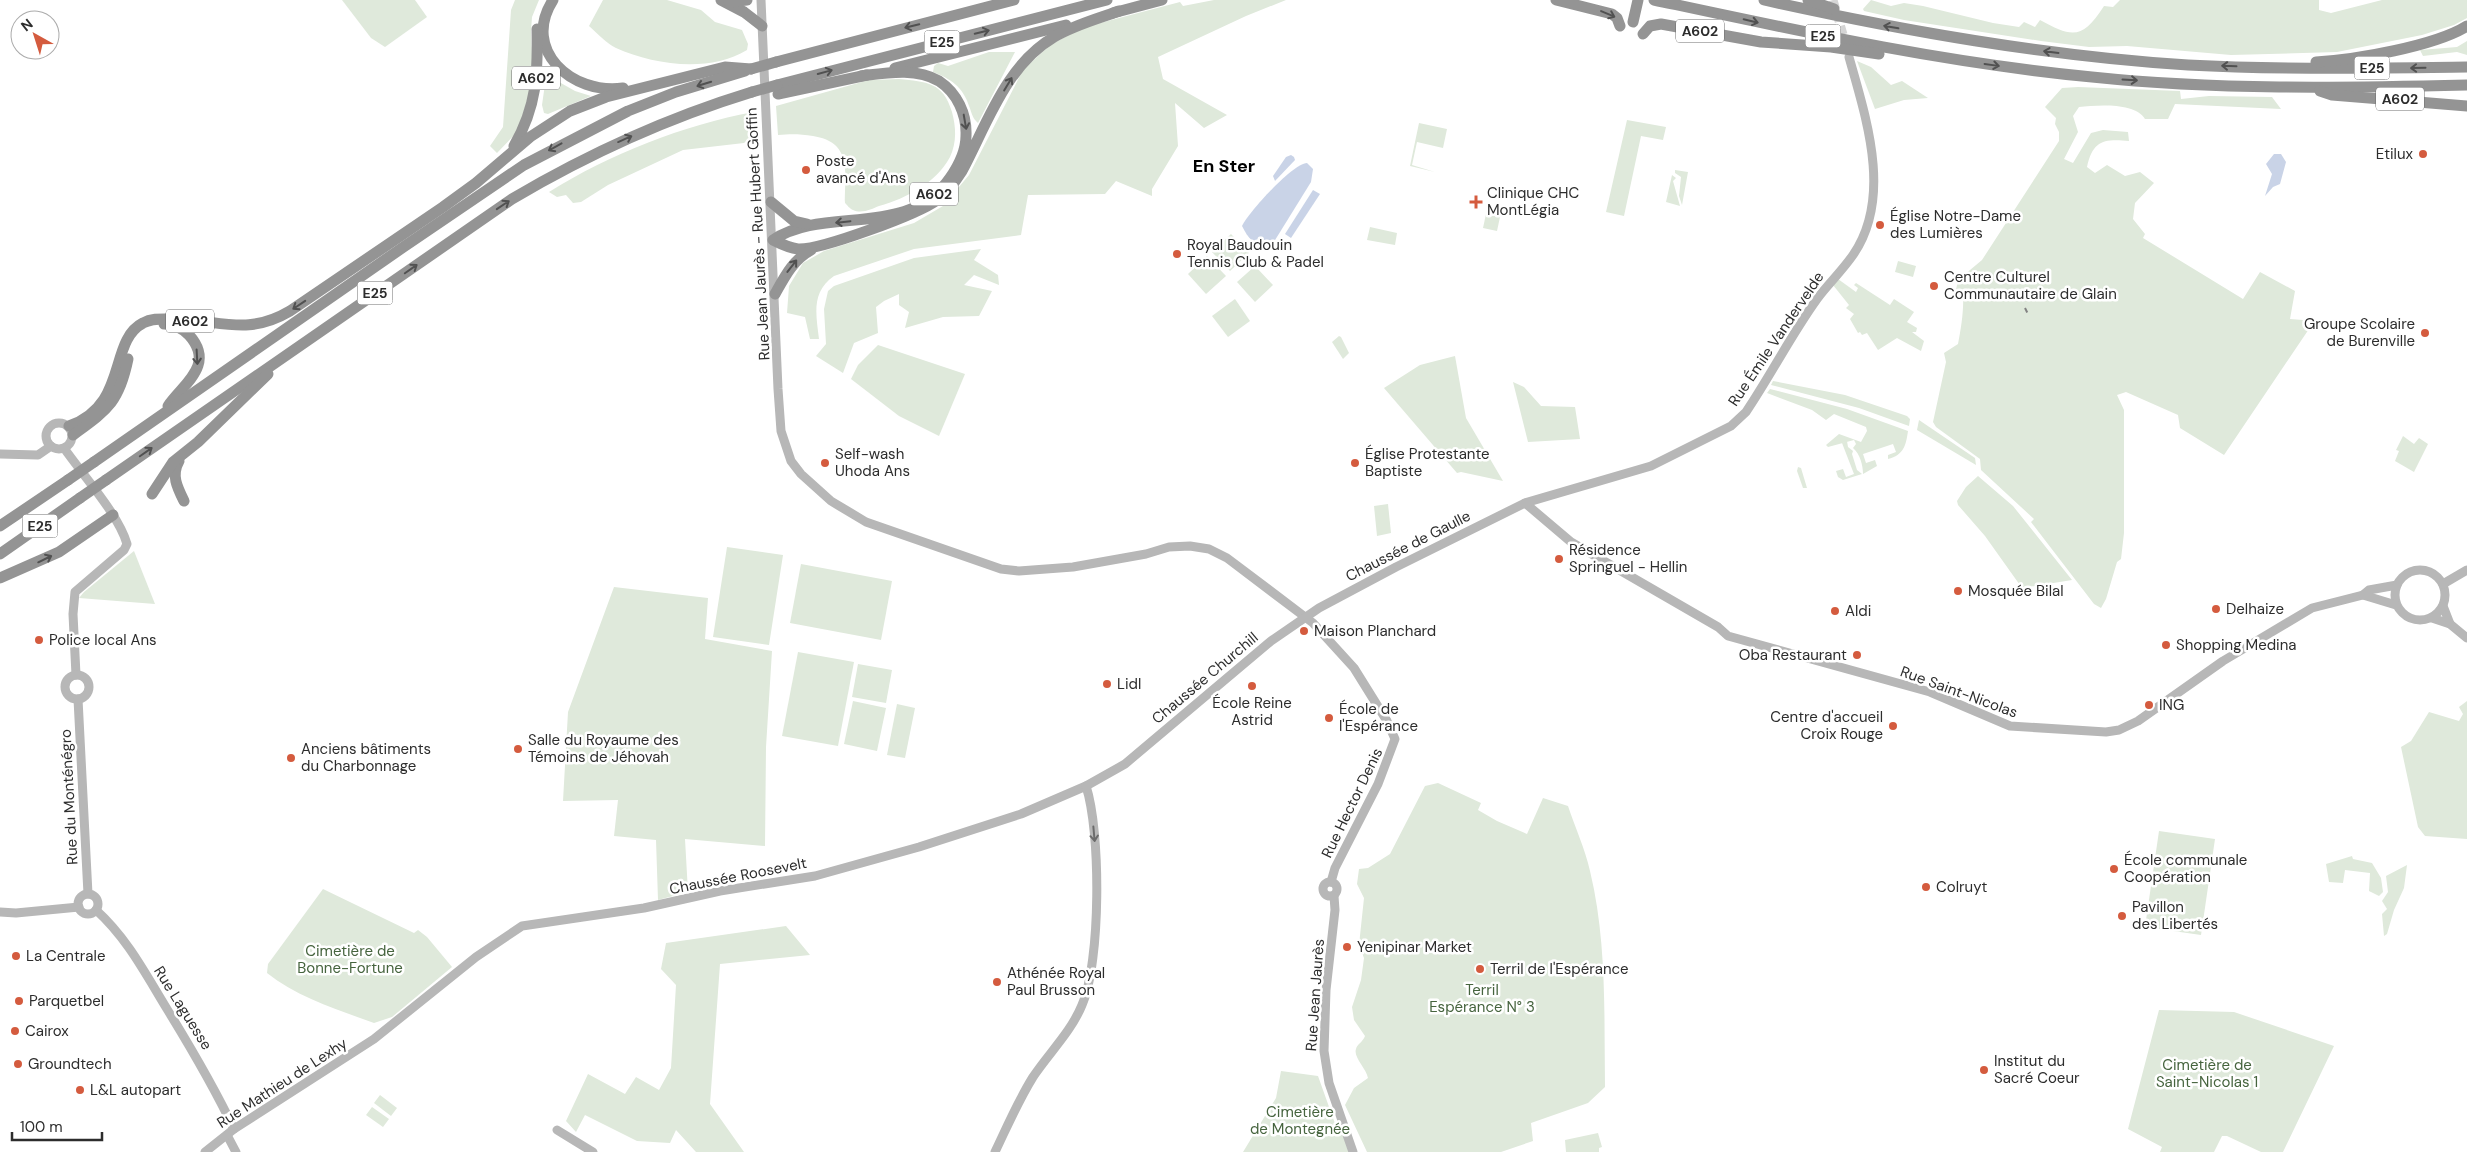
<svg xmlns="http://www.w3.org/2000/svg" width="2467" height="1152" viewBox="0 0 2467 1152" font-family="'DM Sans',sans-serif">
<rect width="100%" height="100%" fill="#fff"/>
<g fill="#dfe9db">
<path d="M342 0H415L427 17 385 47 371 38Z"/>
<path d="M515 0H539L532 17 531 31 533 81 518 131 497 153 490 146 503 127 511 10Z"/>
<path d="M603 0H667L701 10 715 22 742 30 748 44 747 50C709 73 654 65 616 48 606 43 597 33 589 26Z"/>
<path d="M1214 0H1286L1246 16 1158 57 1163 79 1227 115 1204 128 1175 103 1178 146 1152 189V196L1116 181 1105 194 1028 195 1021 235 914 249 834 276C811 292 816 314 819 339H810L805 317 787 313 789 286 803 263 824 251 914 223 943 206 969 175 1023 70 1049 46 1081 28 1180 2 1183 6Z"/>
<path d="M1871 0 1891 6 1904 3 1923 6 1993 23 2019 27 2024 22 2035 27 2040 20C2074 39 2083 38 2104 6L2113 7 2120 0H2319V10L2331 13 2382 0H2467V18L2454 25 2422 35 2337 52 2231 55 2127 46 2089 47 2041 41 1904 20 1864 11 1863 9Z"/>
<path d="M2467 41V55L2457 52 2423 56 2420 50 2457 47Z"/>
<path d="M989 52H1015L978 123C972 118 972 113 969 106 963 87 951 79 933 72L934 66 938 63 948 66Z"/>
<path d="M1857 61 1871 67 1891 85 1902 81 1928 98 1904 100 1875 109Z"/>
<path d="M552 78 575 91 591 96 548 114 544 113 542 105 545 84Z"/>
<path d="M899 79C927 82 943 82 952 112 956 127 957 142 950 157 936 183 907 198 879 206 872 209 862 214 853 210 850 209 847 205 845 203 845 171 852 142 813 136 800 134 791 134 778 135L776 106 869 80Z"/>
<path d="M2078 87 2180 91 2181 99 2209 96 2272 97 2281 109 2175 104 2168 119H2145C2135 102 2097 105 2079 107L2073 116 2078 132 2064 159 2073 163 2091 133 2103 130 2128 132 2129 141C2104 139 2093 140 2087 167L2095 173 2107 165 2125 176 2140 172 2154 183 2135 203 2133 219 2145 234 2143 238 2243 299 2260 272 2295 291 2290 319 2303 320 2311 326 2224 455 2180 428 2178 415 2126 392 2117 395 2124 410V533L2121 559 2117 562 2106 599 2101 608 2094 604 2031 522 2034 519 1981 470 1980 459 1936 427 1933 422 1946 362 1944 353 1958 344C1961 329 1964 310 1963 294L1956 290 1958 280 1982 260 2059 141V132L2055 124 2056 118 2045 107 2062 88Z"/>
<path d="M754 112 755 134 744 143 683 150 608 185 581 202 573 203 566 195 557 197 549 192C610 154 683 125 754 112Z"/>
<path d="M1627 120 1666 127 1663 140 1641 136 1624 216 1606 212Z"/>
<path d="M1419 123 1447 129 1443 148 1417 142 1412 165 1435 172 1410 166Z"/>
<path d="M1675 170 1688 172 1682 205 1679 196 1681 177 1675 173Z"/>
<path d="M1672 175 1676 178 1673 181 1680 206 1666 202Z"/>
<path d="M1486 214 1500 217 1497 231 1483 228Z"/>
<path d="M1370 227 1397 233 1395 245 1367 240Z"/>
<path d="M1231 234 1249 253 1230 271 1212 252Z"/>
<path d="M981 249 974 260 998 275 999 285 974 275 964 285 992 291 979 316 943 317 905 328 909 312 899 305V294L884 301 876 307 878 333 854 343 843 373 816 356 826 344 824 309 828 291 834 286 914 258Z"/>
<path d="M1207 256 1226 276 1206 294 1188 274Z"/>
<path d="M1898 261 1916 266 1913 277 1895 272Z"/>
<path d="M1255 266 1273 285 1255 302 1237 282Z"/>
<path d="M1838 279 1856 292 1858 288 1854 285 1856 283 1890 305 1894 299 1914 312 1907 322 1917 328 1916 332H1912L1924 341 1921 351 1897 338 1878 350 1867 333 1862 335 1860 332 1858 333 1850 319 1854 314 1846 308 1849 305 1833 285Z"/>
<path d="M1235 299 1250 321 1228 337 1212 316Z"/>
<path d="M1339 336 1341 337 1349 353 1343 359 1332 342Z"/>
<path d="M878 345 965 374 939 436 899 416 851 379 858 365Z"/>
<path d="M1455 356 1466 418 1503 481 1461 472 1457 473 1384 388 1420 365Z"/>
<path d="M1773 381 1845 395 1907 416 1910 419 1909 426 1859 408 1771 385Z"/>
<path d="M1513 382 1524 387 1541 406 1575 407 1580 439 1528 442Z"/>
<path d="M1770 389 1847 409 1908 431C1906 445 1904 455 1888 459V455L1896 452 1893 444 1863 454 1866 463 1875 460 1877 466 1863 474C1863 465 1860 454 1853 448L1856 444 1854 440 1828 447 1826 445 1839 434 1861 442 1867 431 1866 427 1834 414 1826 420 1812 410 1767 393Z"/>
<path d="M1919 420 1975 458 1976 465 1917 430Z"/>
<path d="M2403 436 2414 444 2419 438 2428 444 2414 472 2395 461 2399 451 2396 450Z"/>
<path d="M1847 441 1848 447 1853 451 1852 454 1857 470 1862 474 1843 480 1838 477 1836 471 1843 469 1846 477 1854 474 1842 443Z"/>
<path d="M1798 467 1801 468 1807 488H1803L1797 471Z"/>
<path d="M1978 476 2013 506 2072 580 2022 588 1985 536 1958 505 1957 501 1966 487Z"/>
<path d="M1388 504 1391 533 1377 536 1374 506Z"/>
<path d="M727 547 783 555 769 645 713 637Z"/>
<path d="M134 551 155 604 79 598 84 592Z"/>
<path d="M801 564 892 581 881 640 790 623Z"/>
<path d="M614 587 708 598 705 639 772 651 766 747 765 846 685 839 688 892 658 900 656 840 614 836 618 800 563 801 568 712Z"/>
<path d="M798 652 854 662 838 746 782 736Z"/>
<path d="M858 664 892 670 886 703 852 697Z"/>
<path d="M853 701 886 708 877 751 844 744Z"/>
<path d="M2467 701V839L2425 836 2418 827 2401 747 2411 741 2429 712 2459 721 2463 714 2459 707Z"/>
<path d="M897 704 915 708 905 758 887 755Z"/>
<path d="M1438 783 1481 803 1478 810 1497 821 1527 834 1543 798 1568 806C1575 827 1585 849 1590 871 1607 941 1604 1015 1605 1087L1588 1103 1531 1123 1533 1141 1501 1152H1367L1345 1105 1354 1088 1368 1078C1366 1068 1353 1057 1356 1049 1357 1044 1363 1042 1365 1036L1354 1020 1352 1007 1361 980 1364 958 1359 945 1364 898 1357 884 1359 869 1368 868 1390 854 1425 786Z"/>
<path d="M2159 831 2215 839 2201 935 2145 927Z"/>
<path d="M2352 856 2353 859 2372 863 2381 878 2383 892 2379 896 2369 891 2370 873 2345 870 2343 883 2329 882 2326 864Z"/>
<path d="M2407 865 2404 888 2394 910 2387 934 2384 936 2382 914 2387 909 2382 901 2388 892 2386 876Z"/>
<path d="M323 889 414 933 418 930 427 937 452 967 392 1017 374 1023C338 1010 297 997 267 973L268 964Z"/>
<path d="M786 926 810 955 720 964 710 1104 744 1152H696L676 1130 670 1143 637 1141 585 1115 576 1132 566 1121 588 1074 625 1094 636 1077 659 1090 671 1068 676 985 661 969 666 943Z"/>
<path d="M2159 1010 2234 1012 2334 1046 2283 1152H2261L2227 1136H2222L2214 1152H2160L2162 1147 2128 1129Z"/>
<path d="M1281 1071 1318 1076 1338 1132 1342 1130 1349 1152H1243L1276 1098Z"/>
<path d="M380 1095 397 1108 391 1116 374 1103Z"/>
<path d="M372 1107 389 1119 383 1127 366 1115Z"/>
<path d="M1598 1133 1602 1147 1599 1148V1152H1566L1565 1140Z"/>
</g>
<g fill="#c9d3e7">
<path d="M2274 154H2281L2286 162 2280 184 2273 187 2265 196 2272 174 2266 164Z"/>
<path d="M1291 155 1294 157 1295 160 1275 181 1273 176 1286 157Z"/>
<path d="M1307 163 1313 169 1311 182 1272 245C1256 248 1249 240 1242 226 1249 212 1292 164 1307 163Z"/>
<path d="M1313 190 1320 194 1291 238 1285 234Z"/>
</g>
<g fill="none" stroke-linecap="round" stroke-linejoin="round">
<path stroke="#d5d5d5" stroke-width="9" stroke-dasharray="9 4.5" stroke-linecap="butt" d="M1833 0 1846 45"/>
<g stroke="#b7b7b7" stroke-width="9">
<path d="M761 0 778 389 781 431 791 461 801 474 831 501 866 522 1001 569 1019 571 1073 567 1146 554 1169 547 1190 546 1209 549 1227 558 1313 623 1354 668 1387 721 1395 739 1378 784 1335 868 1331 882"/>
<circle cx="59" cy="436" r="13"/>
<path d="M64 448C82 474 119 515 127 544L124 550 75 592 73 614 76 675"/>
<path d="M0 454 38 455 51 446"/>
<path d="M1525 503 1571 542 1718 627 1728 636 1930 692 2010 726 2106 732 2119 730 2138 721 2223 661 2312 608 2363 595 2369 590 2397 585"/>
<circle cx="2420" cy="595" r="25"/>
<path d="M2443 584 2467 570"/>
<path d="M2363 595 2396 605"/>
<path d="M2443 606 2450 624"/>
<path d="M2432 618 2450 624 2467 638"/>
<circle cx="77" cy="687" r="12"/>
<path d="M78 699 88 894"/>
<circle cx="1330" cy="889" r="7"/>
<circle cx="88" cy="904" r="10"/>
<path d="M1334 896 1335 910 1326 990 1324 1051 1329 1083 1353 1152"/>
<path d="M96 910C127 938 145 973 167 1009 191 1048 214 1087 234 1129"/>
<path d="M0 912 16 913 79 907"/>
<path d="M557 1130 593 1152"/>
<path d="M227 1135 236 1152"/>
<path d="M205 1152 234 1129 374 1039 476 957 522 926 644 908 720 891 815 876 919 847 1021 814 1086 786 1125 764 1271 641 1319 608 1396 567 1525 503 1651 466 1731 426 1746 412C1771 375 1791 335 1817 299 1828 284 1842 271 1853 255 1893 197 1866 118 1849 57"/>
<path d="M995 1152C1007 1127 1018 1101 1033 1077 1049 1053 1071 1032 1082 1005 1101 961 1101 832 1086 786"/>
</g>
<g stroke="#949494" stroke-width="11">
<path d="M553 0C521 50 572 95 623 88"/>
<path d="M721 0 744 12 762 26"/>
<path d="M1556 0 1612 14 1617 18 1620 26"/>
<path d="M1654 0C1799 31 1944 63 2092 77 2216 90 2342 88 2467 85"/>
<path d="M1764 0C1904 31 2045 56 2188 65 2281 70 2374 68 2467 67"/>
<path d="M1808 0 1834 9"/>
<path d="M729 2 747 0"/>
<path d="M1113 13 1162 0"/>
<path d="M1633 22 1638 0"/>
<path d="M1643 34 1650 26 1661 24 1761 42 1831 47 1879 54"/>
<path d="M776 62 1014 0"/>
<path d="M2316 62C2355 60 2435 46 2467 26"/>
<path d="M895 68 1066 25"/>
<path d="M861 76C885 73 916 67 939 81 957 93 967 114 966 136 966 152 959 165 950 178 907 240 825 205 773 240 781 244 789 248 798 249 821 250 918 214 937 200 948 192 955 182 962 171 987 124 1006 65 1054 37 1074 25 1097 19 1119 11"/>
<path d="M777 85 1107 0"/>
<path d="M2320 91 2332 95 2467 106"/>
<path d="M778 94 867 75"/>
<path d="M514 146C537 106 538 74 537 29"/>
<path d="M771 202 794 221 807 224"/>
<path d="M775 294C785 276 793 260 811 250"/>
<path d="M164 324C174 324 183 329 189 335 216 365 183 384 168 406"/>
<path d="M69 426C129 405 108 341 143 323 152 318 162 319 172 319 219 319 246 337 290 311L443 207 476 183 530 137 570 111 606 97 725 67 751 69"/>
<path d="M73 435C107 410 119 403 128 359"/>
<path d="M179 461C171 475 177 487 184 501"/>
<path d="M94 462 402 248 524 165 628 111 676 92 745 71"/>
<path d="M106 480 512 199C588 154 667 118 752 92"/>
<path d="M152 494 173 462 198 442 268 374"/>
<path d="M0 526 68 480"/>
<path d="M0 554 80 498"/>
<path d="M0 578 59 552 113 515"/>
</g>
<path stroke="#828282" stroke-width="2" stroke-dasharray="5 4" stroke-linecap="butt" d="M2025 308 2028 314"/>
<g stroke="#949494" stroke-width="11">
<path d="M751 69 776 62"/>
<path d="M752 92 777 85"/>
<path d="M68 480 94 462"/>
<path d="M80 498 106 480"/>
</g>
</g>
<defs><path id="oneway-shaft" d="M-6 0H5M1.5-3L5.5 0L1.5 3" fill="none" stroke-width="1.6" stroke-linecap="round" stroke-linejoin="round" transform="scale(1.25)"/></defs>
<g stroke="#515151">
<use href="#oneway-shaft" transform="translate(1608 14) rotate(23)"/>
<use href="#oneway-shaft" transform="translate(1751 21) rotate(13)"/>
<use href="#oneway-shaft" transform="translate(912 26) rotate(166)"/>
<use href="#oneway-shaft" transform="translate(1891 27) rotate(-170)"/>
<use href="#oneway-shaft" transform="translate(982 32) rotate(-14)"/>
<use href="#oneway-shaft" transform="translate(2051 52) rotate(-173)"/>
<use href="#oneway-shaft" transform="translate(1992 65) rotate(8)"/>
<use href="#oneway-shaft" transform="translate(2229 66) rotate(-178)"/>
<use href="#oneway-shaft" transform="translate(2418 68) rotate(179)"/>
<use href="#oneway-shaft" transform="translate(825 72) rotate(-15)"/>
<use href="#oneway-shaft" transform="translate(2130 80) rotate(3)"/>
<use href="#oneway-shaft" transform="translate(704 84) rotate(163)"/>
<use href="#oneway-shaft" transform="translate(1008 84) rotate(-59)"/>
<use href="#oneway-shaft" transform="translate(965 122) rotate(80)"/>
<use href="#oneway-shaft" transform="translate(625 139) rotate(-24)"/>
<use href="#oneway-shaft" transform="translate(555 147) rotate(151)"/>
<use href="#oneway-shaft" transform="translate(503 205) rotate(-34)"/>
<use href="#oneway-shaft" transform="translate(843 222) rotate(174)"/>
<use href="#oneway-shaft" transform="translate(792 266) rotate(-52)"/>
<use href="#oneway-shaft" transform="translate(411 269) rotate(-35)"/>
<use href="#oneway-shaft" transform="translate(299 305) rotate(146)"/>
<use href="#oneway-shaft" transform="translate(197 357) rotate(87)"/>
<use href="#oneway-shaft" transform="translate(146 452) rotate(-35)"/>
<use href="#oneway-shaft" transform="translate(45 559) rotate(-26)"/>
</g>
<use stroke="#6b6b6b" href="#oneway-shaft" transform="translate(1094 834) rotate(85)"/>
<g fill="#d45b3e" stroke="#fff" stroke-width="2">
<circle cx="2423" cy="154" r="5"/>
<circle cx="806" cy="170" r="5"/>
<path d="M1473.5 194.5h5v5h5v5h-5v5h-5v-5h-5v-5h5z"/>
<circle cx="1880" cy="225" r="5"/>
<circle cx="1177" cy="254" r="5"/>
<circle cx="1934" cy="286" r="5"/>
<circle cx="2425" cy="333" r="5"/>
<circle cx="825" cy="463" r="5"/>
<circle cx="1355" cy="463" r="5"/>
<circle cx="1559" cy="559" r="5"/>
<circle cx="1958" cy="591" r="5"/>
<circle cx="2216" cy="609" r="5"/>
<circle cx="1835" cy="611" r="5"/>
<circle cx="1304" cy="631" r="5"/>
<circle cx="39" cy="640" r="5"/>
<circle cx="2166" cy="645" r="5"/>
<circle cx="1857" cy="655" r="5"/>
<circle cx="1107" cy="684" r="5"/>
<circle cx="1252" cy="686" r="5"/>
<circle cx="2149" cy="705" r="5"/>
<circle cx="1329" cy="718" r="5"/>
<circle cx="1893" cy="726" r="5"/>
<circle cx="518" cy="749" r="5"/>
<circle cx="291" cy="758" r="5"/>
<circle cx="2114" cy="869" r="5"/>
<circle cx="1926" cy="887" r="5"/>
<circle cx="2122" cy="916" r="5"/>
<circle cx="1347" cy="947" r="5"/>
<circle cx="16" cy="956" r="5"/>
<circle cx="1480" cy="969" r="5"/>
<circle cx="997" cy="982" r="5"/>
<circle cx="19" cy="1001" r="5"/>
<circle cx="15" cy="1031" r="5"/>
<circle cx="18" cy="1064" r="5"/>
<circle cx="1984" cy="1070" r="5"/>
<circle cx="80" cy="1090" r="5"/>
</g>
<g text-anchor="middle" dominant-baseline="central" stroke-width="5" stroke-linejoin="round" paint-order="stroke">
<g fill="#fff" stroke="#6c6c6c" stroke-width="1">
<rect x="1676" y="19.5" width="48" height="23" rx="4"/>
<rect x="1805.5" y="24.5" width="35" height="23" rx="4"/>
<rect x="924.5" y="30.5" width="35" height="23" rx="4"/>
<rect x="2354.5" y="56.5" width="35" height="23" rx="4"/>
<rect x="512" y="66.5" width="48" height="23" rx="4"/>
<rect x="2376" y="87.5" width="48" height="23" rx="4"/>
<rect x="910" y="182.5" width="48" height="23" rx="4"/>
<rect x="357.5" y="281.5" width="35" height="23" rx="4"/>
<rect x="166" y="309.5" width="48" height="23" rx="4"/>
<rect x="22.5" y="514.5" width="35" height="23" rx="4"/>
</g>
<g font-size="14" font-weight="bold" fill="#2d2d2d">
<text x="1700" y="31">A602</text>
<text x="1823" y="36">E25</text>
<text x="942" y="42">E25</text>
<text x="2372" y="68">E25</text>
<text x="536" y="78">A602</text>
<text x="2400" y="99">A602</text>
<text x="934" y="194">A602</text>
<text x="375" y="293">E25</text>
<text x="190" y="321">A602</text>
<text x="40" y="526">E25</text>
</g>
<g font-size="15" fill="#2d2d2d" stroke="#fff" text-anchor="start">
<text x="2413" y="154" text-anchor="end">Etilux</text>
<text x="816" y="161">Poste<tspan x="816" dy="17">avancé d'Ans</tspan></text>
<text x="1487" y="193">Clinique CHC<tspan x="1487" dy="17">MontLégia</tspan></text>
<text x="1890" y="216">Église Notre-Dame<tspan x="1890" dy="17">des Lumières</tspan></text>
<text x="1187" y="245">Royal Baudouin<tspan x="1187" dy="17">Tennis Club &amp; Padel</tspan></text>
<text x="1944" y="277">Centre Culturel<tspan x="1944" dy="17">Communautaire de Glain</tspan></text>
<text x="2415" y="324" text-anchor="end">Groupe Scolaire<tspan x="2415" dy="17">de Burenville</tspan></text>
<text x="835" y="454">Self-wash<tspan x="835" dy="17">Uhoda Ans</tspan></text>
<text x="1365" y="454">Église Protestante<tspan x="1365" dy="17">Baptiste</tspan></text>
<text x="1569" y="550">Résidence<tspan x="1569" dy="17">Springuel - Hellin</tspan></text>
<text x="1968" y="591">Mosquée Bilal</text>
<text x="2226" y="609">Delhaize</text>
<text x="1845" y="611">Aldi</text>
<text x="1314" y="631">Maison Planchard</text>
<text x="49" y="640">Police local Ans</text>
<text x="2176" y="645">Shopping Medina</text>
<text x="1847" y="655" text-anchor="end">Oba Restaurant</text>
<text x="1117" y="684">Lidl</text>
<text x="1252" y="703" text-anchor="middle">École Reine<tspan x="1252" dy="17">Astrid</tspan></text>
<text x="2159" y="705">ING</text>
<text x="1339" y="709">École de<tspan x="1339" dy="17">l'Espérance</tspan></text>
<text x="1883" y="717" text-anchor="end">Centre d'accueil<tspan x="1883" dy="17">Croix Rouge</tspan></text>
<text x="528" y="740">Salle du Royaume des<tspan x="528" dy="17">Témoins de Jéhovah</tspan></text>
<text x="301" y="749">Anciens bâtiments<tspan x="301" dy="17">du Charbonnage</tspan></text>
<text x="2124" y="860">École communale<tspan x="2124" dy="17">Coopération</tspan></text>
<text x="1936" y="887">Colruyt</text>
<text x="2132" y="907">Pavillon<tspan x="2132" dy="17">des Libertés</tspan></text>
<text x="1357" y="947">Yenipinar Market</text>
<text x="26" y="956">La Centrale</text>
<text x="1490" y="969">Terril de l'Espérance</text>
<text x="1007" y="973">Athénée Royal<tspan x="1007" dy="17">Paul Brusson</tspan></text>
<text x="29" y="1001">Parquetbel</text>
<text x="25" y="1031">Cairox</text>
<text x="1994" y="1061">Institut du<tspan x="1994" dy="17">Sacré Coeur</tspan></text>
<text x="28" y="1064">Groundtech</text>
<text x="90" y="1090">L&amp;L autopart</text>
</g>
<g font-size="15" fill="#2d2d2d" stroke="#fff">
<text transform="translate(758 234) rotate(-93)">Rue Jean Jaurès - Rue Hubert Goffin</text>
<text transform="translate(1776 339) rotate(-56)">Rue Émile Vandervelde</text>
<text transform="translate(1408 546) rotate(-27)">Chaussée de Gaulle</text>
<text transform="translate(1205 678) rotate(-40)">Chaussée Churchill</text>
<text transform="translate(1959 692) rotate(20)">Rue Saint-Nicolas</text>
<text transform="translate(69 797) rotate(-93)">Rue du Monténégro</text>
<text transform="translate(1352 803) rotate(-64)">Rue Hector Denis</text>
<text transform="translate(738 876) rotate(-11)">Chaussée Roosevelt</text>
<text transform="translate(1315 995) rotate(-86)">Rue Jean Jaurès</text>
<text transform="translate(183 1008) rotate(58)">Rue Laguesse</text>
<text transform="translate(282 1083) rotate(-33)">Rue Mathieu de Lexhy</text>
</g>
<g font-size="15" fill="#46643e" stroke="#fff">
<text x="350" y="951">Cimetière de<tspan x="350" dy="17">Bonne-Fortune</tspan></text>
<text x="1482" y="990">Terril<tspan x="1482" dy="17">Espérance N° 3</tspan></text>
<text x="2207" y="1065">Cimetière de<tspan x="2207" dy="17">Saint-Nicolas 1</tspan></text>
<text x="1300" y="1112">Cimetière<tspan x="1300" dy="17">de Montegnée</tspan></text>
</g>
<g font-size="18" font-weight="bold" fill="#000" stroke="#fff">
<text x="1224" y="166">En Ster</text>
</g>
</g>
<g transform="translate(35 35) rotate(321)"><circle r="24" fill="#ffffff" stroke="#ababab"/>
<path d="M0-4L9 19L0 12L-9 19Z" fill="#d45b3e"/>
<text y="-8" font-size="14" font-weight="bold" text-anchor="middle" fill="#2d2d2d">N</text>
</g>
<path d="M12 1132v8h90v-8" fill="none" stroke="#2d2d2d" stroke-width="2.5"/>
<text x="20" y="1132" font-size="15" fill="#2d2d2d" stroke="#ffffff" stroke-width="4" paint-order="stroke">100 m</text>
</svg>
